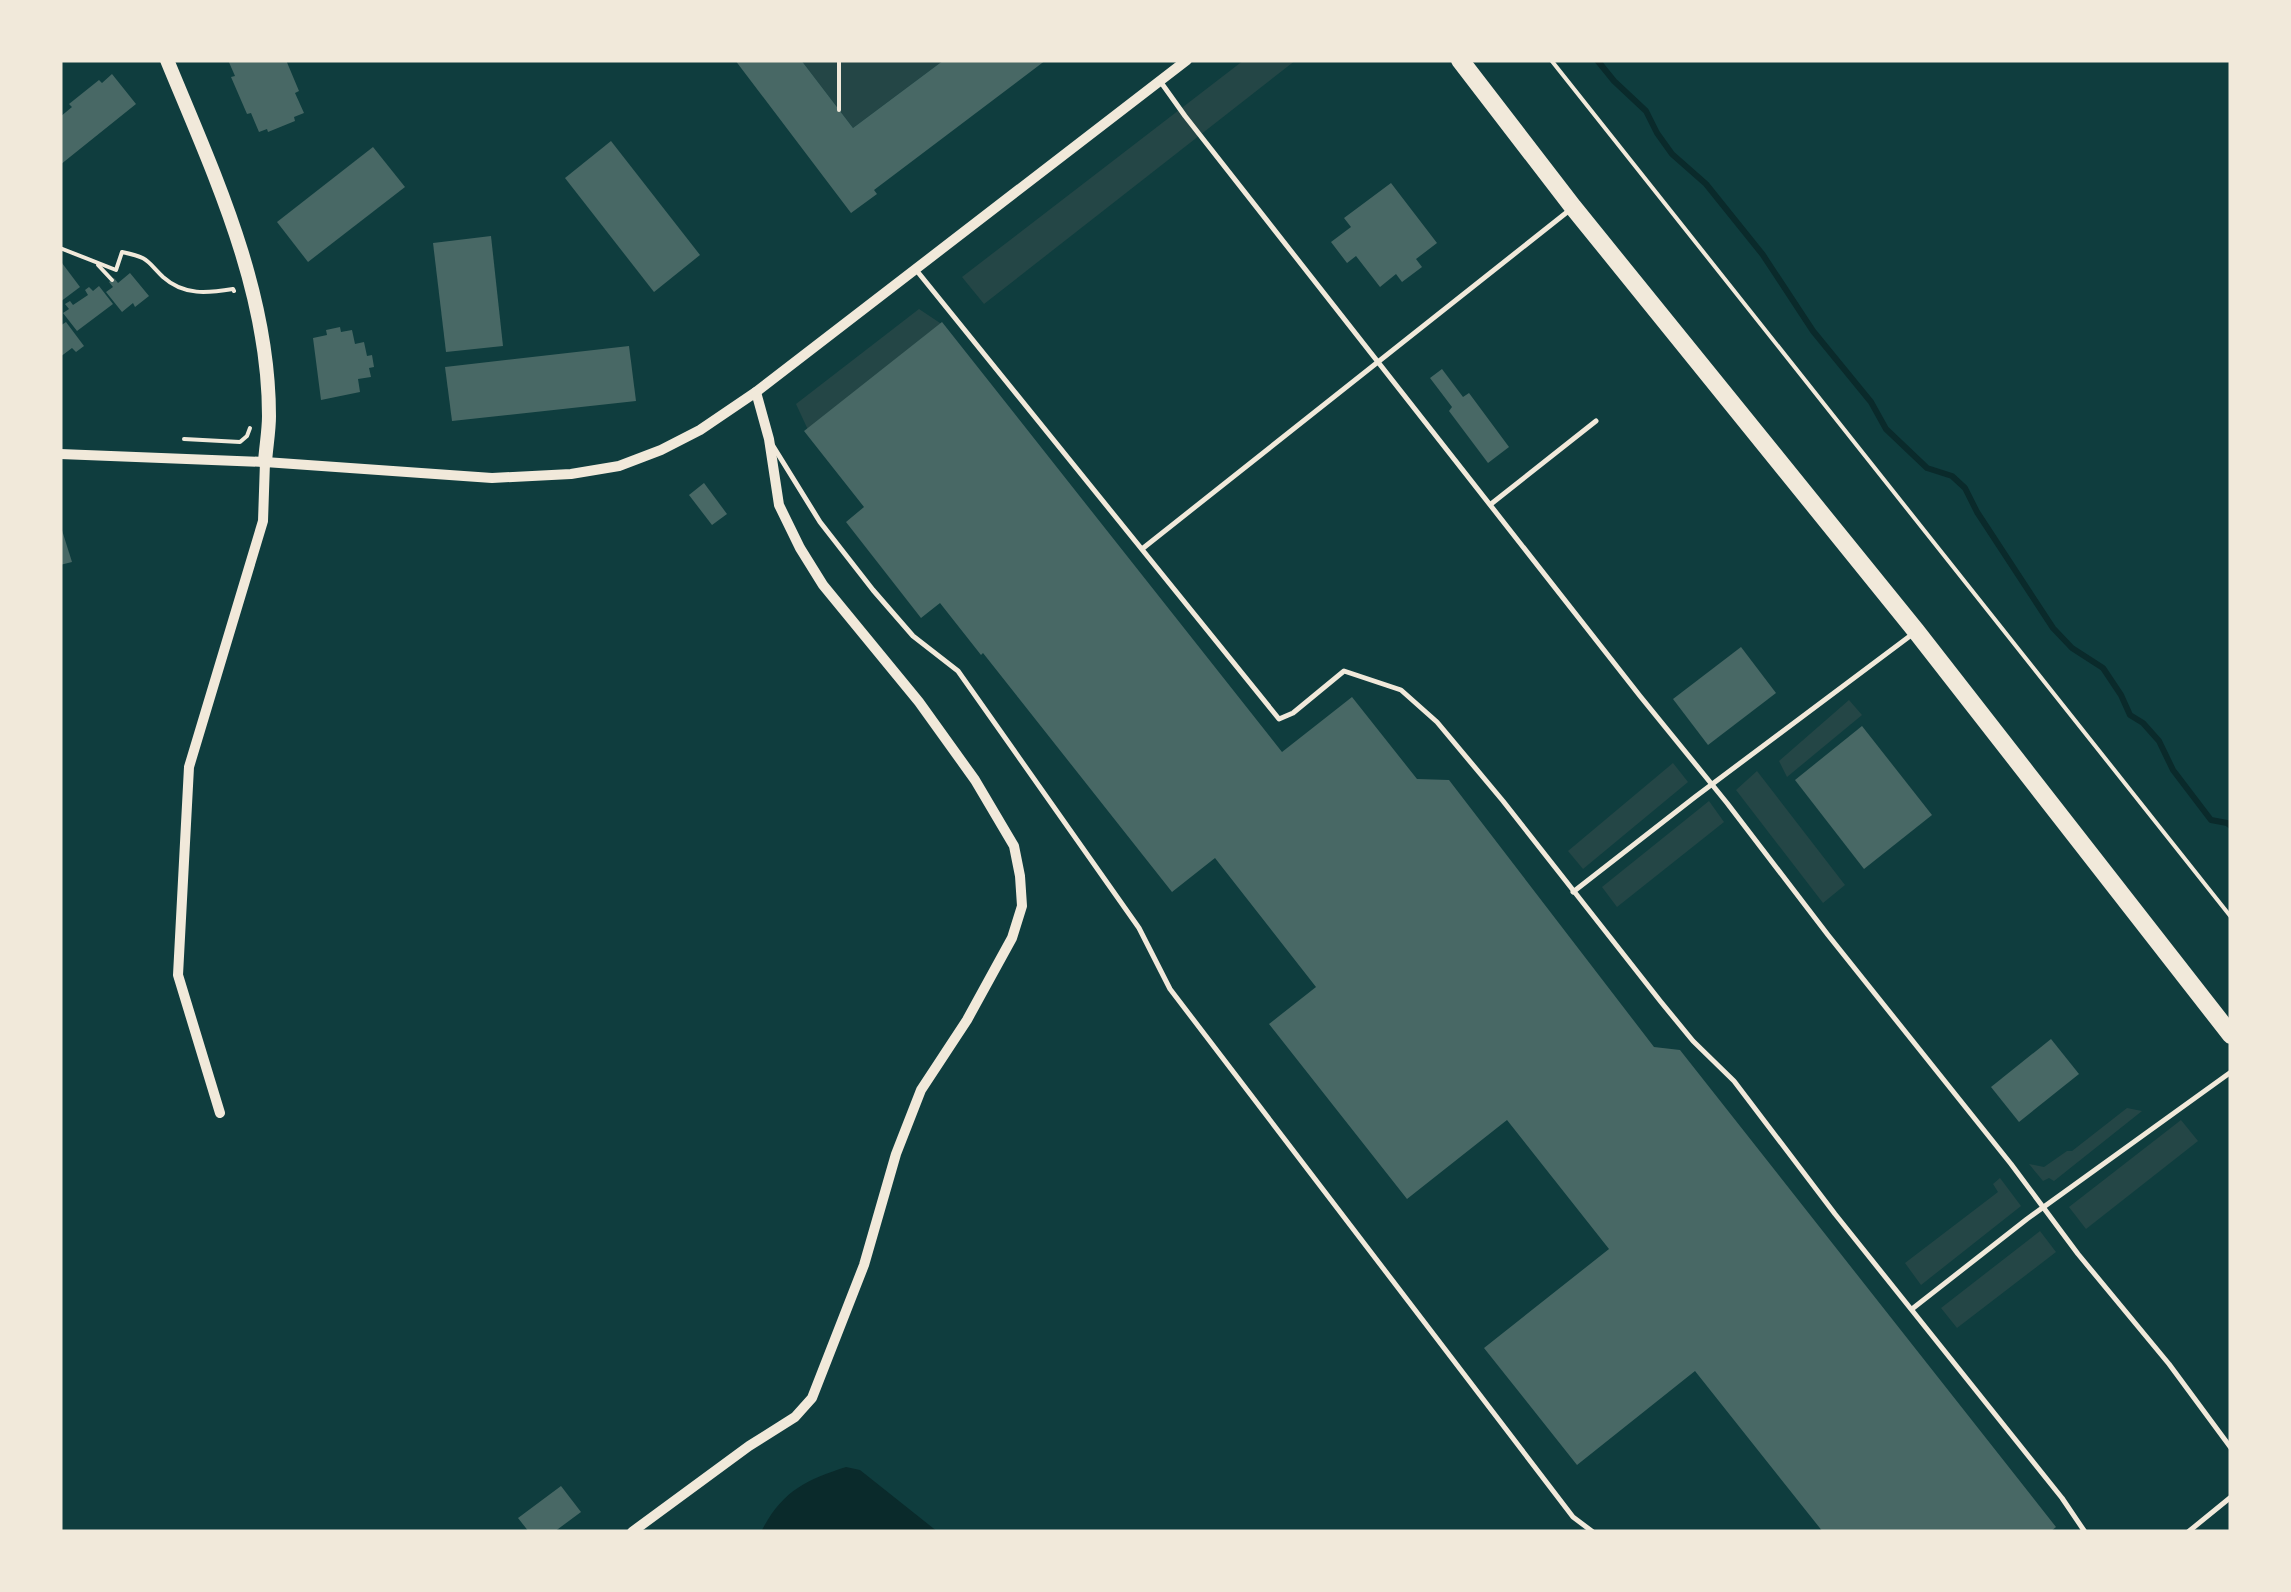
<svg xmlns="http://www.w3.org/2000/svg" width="2291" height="1592" viewBox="0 0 2291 1592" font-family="Helvetica,sans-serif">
<rect width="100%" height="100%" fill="#0f3d3e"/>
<g fill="#244646">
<path d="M801 60H944L853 128Z"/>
<path d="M1244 60H1296L984 304 962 277Z"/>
<path d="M919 309 946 327 809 432 796 404Z"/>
<path d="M1849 700 1862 715 1787 777 1779 761Z"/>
<path d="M1673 763 1688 782 1583 869 1568 851Z"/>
<path d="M1757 771 1845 885 1823 903 1736 790Z"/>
<path d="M1709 801 1724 822 1617 907 1602 887Z"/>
<path d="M2127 1108 2142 1111 2054 1181 2049 1178 2043 1181 2029 1164 2044 1167 2067 1151H2072Z"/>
<path d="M2181 1120 2198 1141 2086 1229 2069 1207Z"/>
<path d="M2000 1178 2021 1206 1921 1285 1905 1263 1998 1192 1993 1184Z"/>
<path d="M2040 1231 2056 1252 1957 1328 1941 1308Z"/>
</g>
<path fill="#0a2a2b" d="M846 1467 860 1470 938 1532H761C781 1492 805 1480 846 1467Z"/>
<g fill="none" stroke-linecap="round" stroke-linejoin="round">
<path stroke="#0a2a2b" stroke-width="6" d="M1597 60 1614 81 1646 111 1657 133 1672 154 1706 184 1763 255 1813 331 1871 402 1886 429 1927 468 1952 476 1965 488 1977 512 2053 628 2072 648 2103 668 2121 695 2130 715 2143 723 2159 741 2173 770 2211 820 2227 823 2231 826"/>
</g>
<g fill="#486865">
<path d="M228 60H286L299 91 295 93 304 113 294 117 295 121 268 132 267 129 259 132 251 113 247 114 231 77 235 76Z"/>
<path d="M735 60H801L853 128 944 60H1046L874 190 877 194 851 213Z"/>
<path d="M112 74 136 104 60 165V117L72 107 69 104 99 80 102 83Z"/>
<path d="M611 141 700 255 654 292 565 178Z"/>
<path d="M373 147 405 187 308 262 277 222Z"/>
<path d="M1391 183 1437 243 1416 259 1422 267 1402 282 1396 274 1380 287 1356 256 1347 263 1331 242 1351 227 1344 218Z"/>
<path d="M491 236 503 346 446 352 433 243Z"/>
<path d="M62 263 80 287 60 302V265Z"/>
<path d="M130 273 149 296 135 307 133 303 122 312 106 292 113 287 109 282 112 280 114 278 118 283Z"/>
<path d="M99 286 113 304 77 331 63 313 69 309 65 304 70 301 73 305 88 295 85 290 89 287 93 291Z"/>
<path d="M66 322 84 346 76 352 72 348 60 357V326Z"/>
<path d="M942 322 1282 752 1352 697 1417 779 1449 780 1654 1047 1680 1050 2056 1527 2050 1532H1823L1695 1371 1577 1465 1484 1348 1609 1249 1507 1120 1407 1199 1269 1024 1316 987 1215 858 1172 892 983 653 981 655 940 603 921 618 846 522 864 507 804 431Z"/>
<path d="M340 327 341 332 352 330 355 344 364 342 367 356 372 355 374 367 369 368 371 377 358 379 360 392 321 400 313 338 327 335 326 330Z"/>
<path d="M629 346 636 401 452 421 445 367Z"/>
<path d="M1442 369 1463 397 1469 393 1509 447 1488 463 1449 411 1452 407 1430 378Z"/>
<path d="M704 483 727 514 712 525 689 495Z"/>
<path d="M60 524 72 562 60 565Z"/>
<path d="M1741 647 1776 693 1708 745 1673 699Z"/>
<path d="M1862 726 1932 815 1864 869 1795 780Z"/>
<path d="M2051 1039 2079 1074 2019 1122 1991 1087Z"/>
<path d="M561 1486 581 1512 554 1532H529L518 1518Z"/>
</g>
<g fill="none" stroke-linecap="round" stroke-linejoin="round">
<g stroke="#f1e9da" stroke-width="4">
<path d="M1551 60 2231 917"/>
<path d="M839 110V60"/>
<path d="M60 248 116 270 122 252C149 258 145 259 163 277 184 296 208 293 233 289L234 291"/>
<path d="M98 265 112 280"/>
<path d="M184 439 240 442 247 436 250 428"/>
</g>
<g stroke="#f1e9da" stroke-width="5">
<path d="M1160 81 1185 116 1640 696 1727 803 1828 935 2011 1164 2078 1254 2169 1364 2231 1448"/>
<path d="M917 271 1279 719 1293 713 1344 671 1401 690 1437 722 1503 801 1661 1002 1693 1041 1734 1081 1835 1214 2062 1498 2085 1532"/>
<path d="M773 446 820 522 873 590 913 636 958 671 1139 928 1170 989 1573 1517 1593 1532"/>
<path d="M1491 504 1596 421"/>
<path d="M1142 549 1571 209"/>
<path d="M1573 892 1695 797 1914 633"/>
<path d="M1912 1309 2027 1219 2231 1072"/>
<path d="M2188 1532 2231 1497"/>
</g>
<g stroke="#f1e9da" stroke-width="10">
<path d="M60 454 265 462 492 478 571 474 619 466 661 450 700 430 756 392 1187 60"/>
<path d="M220 1113 178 975 189 767 263 521 265 462"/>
<path d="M632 1532 749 1446 795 1417 812 1398 864 1265 896 1154 921 1090 967 1020 1012 938 1022 906 1020 876 1014 846 975 780 919 702 823 585 800 548 779 505 769 439 756 392"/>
</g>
<path stroke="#f1e9da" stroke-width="14" d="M167 60C214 174 269 290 269 416 269 431 266 447 265 462"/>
<path stroke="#f1e9da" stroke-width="18" d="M1460 60 1573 207 1916 631 2231 1035"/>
</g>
<rect width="2291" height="1592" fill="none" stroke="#f1e9da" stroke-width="125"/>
</svg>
